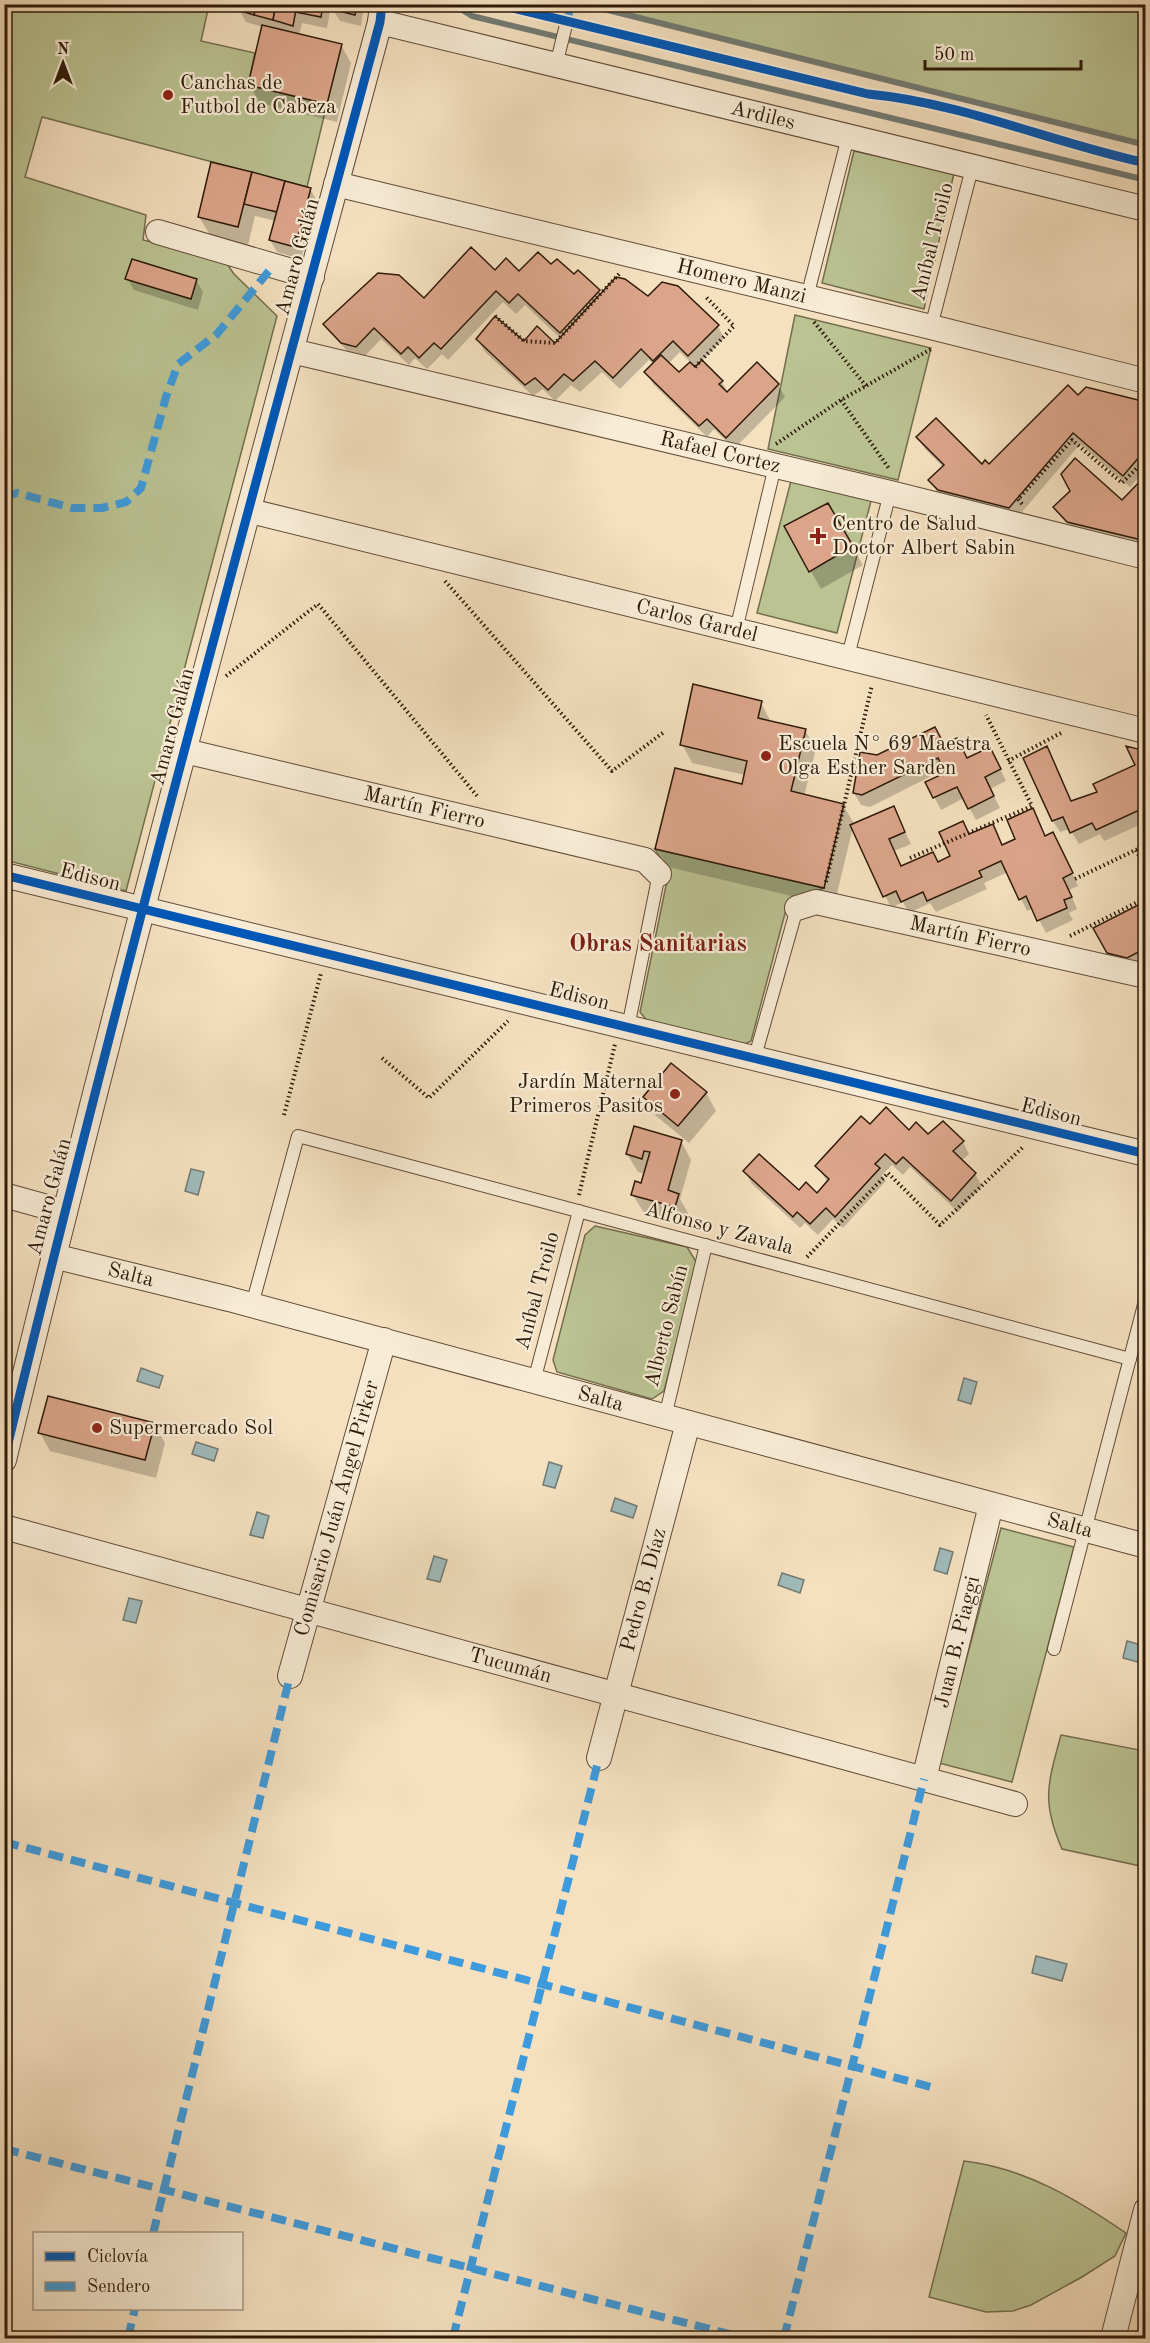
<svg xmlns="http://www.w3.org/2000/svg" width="1150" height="2343" viewBox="0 0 1150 2343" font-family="'Old Standard TT',serif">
<rect width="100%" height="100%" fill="#f5e1c0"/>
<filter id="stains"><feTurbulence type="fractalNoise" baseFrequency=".00333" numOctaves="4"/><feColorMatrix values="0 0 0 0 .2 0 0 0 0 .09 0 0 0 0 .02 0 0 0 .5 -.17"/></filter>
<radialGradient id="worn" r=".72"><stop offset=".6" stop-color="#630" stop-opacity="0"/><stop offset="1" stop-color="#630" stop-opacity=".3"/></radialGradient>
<g fill="#bbc393" stroke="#746e4e" stroke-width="1.5">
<path d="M4 5H209L201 41 255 53 248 85 327 104 307 187 42 117 25 177 146 215 143 240 223 258 234 274 277 316 126 891 5 860Z"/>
<path d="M584 5H1145V145L1127 141Z"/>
<path d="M854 151 954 173 924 309 822 283Z"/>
<path d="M795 315 931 348 898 480 768 449Z"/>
<path d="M792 477 872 497 837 633 757 613Z"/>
<path d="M655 849 824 888 788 902 751 1041 741 1046 649 1023 640 1012 669 871Z"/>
<path d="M595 1226 687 1247 697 1263 664 1391 652 1399 557 1372 553 1360 585 1235Z"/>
<path d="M1001 1528 1074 1547 1012 1782 939 1763Z"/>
<path d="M1061 1735 1145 1751V1867L1062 1849C1041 1801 1048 1783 1061 1735Z"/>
<path d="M964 2161C1025 2168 1076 2199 1126 2233L1115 2256 1082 2277 1031 2305 1013 2311 986 2312 929 2297Z"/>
</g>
<g fill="#a0bbbc" stroke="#727b74" stroke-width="1.5">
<path d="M191 1169 204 1172 198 1195 185 1191Z"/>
<path d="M141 1368 163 1376 159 1388 137 1381Z"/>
<path d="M964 1378 977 1382 971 1404 958 1400Z"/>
<path d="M196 1442 218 1449 214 1461 192 1454Z"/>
<path d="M549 1462 562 1466 555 1488 543 1485Z"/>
<path d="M615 1498 637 1506 633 1518 611 1511Z"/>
<path d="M257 1512 269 1516 263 1538 250 1535Z"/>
<path d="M940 1548 953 1552 947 1574 934 1570Z"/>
<path d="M434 1556 447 1560 440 1582 427 1579Z"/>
<path d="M782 1573 804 1580 800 1593 778 1585Z"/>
<path d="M129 1598 142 1601 136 1623 123 1620Z"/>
<path d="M1127 1641 1145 1646V1664L1123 1658Z"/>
<path d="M1036 1956 1067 1964 1062 1981 1032 1973Z"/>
</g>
<g fill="#0003" fill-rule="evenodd">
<path d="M241 4H364L361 26 340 21 331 6 327 28 302 23 299 35 341 45 351 63 337 122 260 103 249 85 263 27 246 22 239 10Z"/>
<path d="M251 174 310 189 317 201 301 259 277 252 270 240 276 221 255 216 248 245 210 235 199 217Z"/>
<path d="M551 267 574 276 601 295 648 298 718 326 724 338 701 362 722 382 728 393 757 364 778 385 785 397 734 449 714 429 707 437 653 384 646 372 653 364 649 360 620 389 602 372 580 392 571 385 555 401 543 389 533 396 485 352 478 340 556 345 561 339 525 305 516 314 503 302 448 360 442 354 427 369 415 358 409 365 381 339 363 358 350 355 325 324 424 300 495 272 519 273ZM680 352 691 363 679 374 668 364Z"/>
<path d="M127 278 196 280 203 292 198 310 134 290Z"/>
<path d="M1078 397 1146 408V469L1130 487 1080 444 1016 519 946 502 937 492 930 480 943 467 925 449 918 437 982 466H989Z"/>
<path d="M1146 478V551L1076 534 1055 507 1122 503Z"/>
<path d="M827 505 863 565 821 589 786 527Z"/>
<path d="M761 703 771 722 805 730 816 749 804 796 843 805 855 825 893 808 911 844 894 851 902 868 938 863 952 857 970 836 992 826 1003 846 1017 840 1032 810 1046 837 1060 846 1078 886 1069 890 1077 909 1069 913 1073 920 1046 933 1033 908 1027 911 1008 872 984 883 987 889 936 912 930 903 909 913 903 902 891 908 853 827 834 906 668 867 657 849 743 785 745 775 692 763 682 744Z"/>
<path d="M944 746 967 760H996L1006 781 990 789 1000 808 976 820 964 798 941 810 927 783 947 773 945 769 870 807 861 805 854 793 877 756Z"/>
<path d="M1046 748 1072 802 1099 792 1137 765 1146 753V822L1104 841 1100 834 1079 844 1070 829 1060 832 1053 821Z"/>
<path d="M1146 903V963L1134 969 1115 965 1108 953Z"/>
<path d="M706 1093 716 1111 689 1143 655 1115 645 1097Z"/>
<path d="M870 1126 963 1142 969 1154 961 1161 975 1174 982 1186 958 1212 910 1167 903 1175 892 1165 882 1175 886 1181 843 1228 833 1219 818 1235 805 1223 800 1228 752 1184 745 1172 799 1193 817 1195 828 1183 817 1166Z"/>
<path d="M681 1141 691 1160 680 1199 688 1213 685 1225 644 1213 633 1195 642 1185 645 1174 638 1172 627 1154Z"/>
<path d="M154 1424 165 1443 156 1478 50 1451 40 1433Z"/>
</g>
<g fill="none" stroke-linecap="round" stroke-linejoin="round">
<g stroke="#727b74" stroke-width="6">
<path d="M453 4 472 16 1146 180"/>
<path d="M584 4 1146 145"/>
</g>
</g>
<g fill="#dca58a" stroke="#2e1a09" stroke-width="1.5">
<path d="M239 4H257L254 15 238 10Z"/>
<path d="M257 4H276L273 20 254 15Z"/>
<path d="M276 4H297L293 26 273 20Z"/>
<path d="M297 4H323L321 17 295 12Z"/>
<path d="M332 4H357L355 15 331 9Z"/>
<path d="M262 25 342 44 327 104 248 85Z"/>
<path d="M211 162 252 172 238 227 198 217Z"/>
<path d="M252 172 285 181 277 212 244 204Z"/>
<path d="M285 181 311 188 295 247 269 240Z"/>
<path d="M471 247 495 270 506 258 519 271 538 252 551 264 557 259 574 274 578 270 600 290 560 333 518 294 509 303 496 291 441 349 434 343 419 358 408 347 401 354 374 328 356 347 341 343 323 324 378 273 399 275 424 298Z"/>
<path d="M132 259 197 279 191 299 125 279Z"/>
<path d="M616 277 625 279 648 296 662 282 678 286 719 325 688 356 673 341 653 361 641 349 613 378 595 361 573 381 564 374 548 390 535 378 525 385 476 339 495 316 524 341 537 326 555 343Z"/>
<path d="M661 355 679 372 690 362 695 367 702 360 723 381 719 384 727 392 757 362 779 384 726 438 707 419 699 426 644 372Z"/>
<path d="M1068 385 1078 395 1086 387 1138 400 1146 406V449L1123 476 1073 433 1009 508 938 490 928 480 944 465 916 437 936 418 982 464 985 460 989 464Z"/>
<path d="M1075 458 1122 500 1146 475V541L1067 522 1053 507 1070 491 1061 474Z"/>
<path d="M828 503 853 546 809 572 784 526Z"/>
<path d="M693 684 762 701 758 718 806 729 791 791 844 804 824 888 655 849 675 768 742 784 747 761 680 745Z"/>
<path d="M935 727 944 744 957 738 967 758 990 747 1001 769 985 777 994 796 968 809 957 787 933 798 925 782 945 773 938 758 862 795 853 793 860 752 877 755Z"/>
<path d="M1047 746 1071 801 1097 792 1093 784 1135 765 1126 746 1146 751V807L1096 830 1092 823 1070 833 1063 817 1052 821 1023 758Z"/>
<path d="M894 806 905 832 889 839 901 866 933 852 938 862 950 856 939 832 963 821 969 834 993 824 1002 845 1015 839 1007 820 1033 808 1045 836 1053 832 1073 873 1063 878 1072 897 1064 900 1067 908 1037 921 1026 896 1019 900 1001 861 979 871 982 877 927 901 923 892 901 902 896 891 883 897 850 825Z"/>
<path d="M1146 901V948L1127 958 1107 953 1093 928Z"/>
<path d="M671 1063 707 1092 678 1126 643 1097Z"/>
<path d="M886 1107 909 1130 916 1122 928 1134 943 1121 964 1141 953 1151 976 1173 951 1201 903 1157 896 1164 885 1154 875 1164 880 1168 835 1217 826 1208 810 1224 797 1212 793 1217 743 1171 759 1154 799 1190 806 1182 817 1193 829 1179 815 1166 861 1116 870 1124Z"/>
<path d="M634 1126 682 1140 668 1190 679 1194 675 1207 631 1195 635 1181 641 1183 650 1152 644 1151 642 1159 626 1154Z"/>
<path d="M48 1396 155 1423 145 1460 38 1433Z"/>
</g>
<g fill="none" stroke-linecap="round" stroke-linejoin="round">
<g stroke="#604c37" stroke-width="14">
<g id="lane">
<path d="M556 65 567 21"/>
<path d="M807 297 848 137"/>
<path d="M931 327 972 168"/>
<path d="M736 630 775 466"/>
<path d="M848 656 890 493"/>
<path d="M628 1027 659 874"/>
<path d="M754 1060 797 908"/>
<path d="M252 1305 298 1136 1130 1359"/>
<path d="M534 1381 579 1211"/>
<path d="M665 1417 706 1245"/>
<path d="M1054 1649 1146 1297"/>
</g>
</g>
<g stroke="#604c37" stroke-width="26">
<g id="street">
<path id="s1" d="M380 22 1146 209"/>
<path id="s2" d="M336 184 931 327 1146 381"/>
<path d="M158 232 312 277"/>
<path id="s3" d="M292 351 890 493 1146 557"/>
<path id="s4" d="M250 511 1146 731"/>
<path id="s5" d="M185 751 645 860 659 874"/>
<path d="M4 875 1146 1154"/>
<path id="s6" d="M797 908 816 902 1146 976"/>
<path d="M4 1195 65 1212"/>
<path id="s7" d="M53 1256 229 1299 1146 1546"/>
<path d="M4 1460C120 978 251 501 380 22L382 4"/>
<path id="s8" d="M4 1527 1015 1804"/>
<path id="s9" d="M290 1676 384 1340"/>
<path id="s10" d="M599 1758 688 1423"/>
<path id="s11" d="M924 1779 991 1505"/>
<path d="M1113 2338 1146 2210"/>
</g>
</g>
<g stroke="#2e1a09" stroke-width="4" stroke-dasharray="1.5 3" stroke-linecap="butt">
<path d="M495 316 524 341 555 343 619 274"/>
<path d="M814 322 866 386"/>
<path d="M695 367 734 326 705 296"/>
<path d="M841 400 890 470"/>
<path d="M776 444 841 400 931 349"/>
<path d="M1022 504 1018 499 1072 440 1122 483 1146 459"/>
<path d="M445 581 612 771 664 732"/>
<path d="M226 676 318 604 478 797"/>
<path d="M1008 761 1061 733"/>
<path d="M1136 850 1146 869"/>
<path d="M910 858 1032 806 986 715"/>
<path d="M1075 879 1146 845"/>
<path d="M826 882 872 685"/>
<path d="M1070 936 1146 898"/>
<path d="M382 1058 429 1098 508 1021"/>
<path d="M284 1115 321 973"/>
<path d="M579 1195 615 1044"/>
<path d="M807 1257 888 1173 940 1225 1023 1147"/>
</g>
<use href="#lane" stroke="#f8ecd6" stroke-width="12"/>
<use href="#street" stroke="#f8ecd6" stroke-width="24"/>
<g stroke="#3d9bdd" stroke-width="8" stroke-dasharray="15 8" stroke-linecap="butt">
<path d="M567 21 571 4"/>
<path d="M4 497 17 493 72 508H102L126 502 141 488 166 397 178 364 217 334 273 266"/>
<path d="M4 1842 931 2087"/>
<path d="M4 2149 745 2338"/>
<path d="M153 2234 290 1676"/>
<path d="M128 2338 135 2308"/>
<path d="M453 2338 599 1758"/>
<path d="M784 2338 924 1779"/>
</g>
<g stroke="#f8ecd6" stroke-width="13">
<g id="cycleway">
<path d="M496 4 868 94C963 103 1053 143 1146 163"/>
<path d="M4 875 1146 1154"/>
<path d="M4 1460C120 978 251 501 380 22L382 4"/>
</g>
</g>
<use href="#cycleway" stroke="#0057b8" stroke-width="9"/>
</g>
<g fill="#8f2418" stroke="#f8ecd6" stroke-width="2">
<circle cx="168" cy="95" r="6"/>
<path d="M815 527h6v6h6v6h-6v6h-6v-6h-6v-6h6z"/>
<circle cx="766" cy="756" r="6"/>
<circle cx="675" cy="1094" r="6"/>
<circle cx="97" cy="1428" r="6"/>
</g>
<g text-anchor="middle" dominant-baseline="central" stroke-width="4.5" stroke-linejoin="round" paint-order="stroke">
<g font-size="21" fill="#2e1a09" stroke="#f8ecd6" text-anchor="start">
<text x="180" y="83">Canchas de<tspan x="180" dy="24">Futbol de Cabeza</tspan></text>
<text x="832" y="524">Centro de Salud<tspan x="832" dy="24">Doctor Albert Sabin</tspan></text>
<text x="778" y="744">Escuela N° 69 Maestra<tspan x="778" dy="24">Olga Esther Sarden</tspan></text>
<text x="663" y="1082" text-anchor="end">Jardín Maternal<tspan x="663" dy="24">Primeros Pasitos</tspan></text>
<text x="109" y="1428">Supermercado Sol</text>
</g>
<g font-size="21" fill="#2e1a09" stroke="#f8ecd6">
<text stroke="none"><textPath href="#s1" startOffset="394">Ardiles</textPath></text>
<text transform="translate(933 242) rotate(-76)">Aníbal Troilo</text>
<text transform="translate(298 257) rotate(-75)">Amaro Galán</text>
<text stroke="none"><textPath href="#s2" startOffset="417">Homero Manzi</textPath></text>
<text stroke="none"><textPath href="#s3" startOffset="440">Rafael Cortez</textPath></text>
<text stroke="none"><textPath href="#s4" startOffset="460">Carlos Gardel</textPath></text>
<text transform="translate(173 727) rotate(-75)">Amaro Galán</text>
<text stroke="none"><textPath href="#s5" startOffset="246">Martín Fierro</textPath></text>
<text transform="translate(90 878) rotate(14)">Edison</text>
<text stroke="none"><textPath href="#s6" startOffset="178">Martín Fierro</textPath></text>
<text transform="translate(579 997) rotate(14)">Edison</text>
<text transform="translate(1051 1113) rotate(14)">Edison</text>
<text transform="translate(50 1197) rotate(-75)">Amaro Galán</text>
<text transform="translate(719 1229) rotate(15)">Alfonso y Zavala</text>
<text stroke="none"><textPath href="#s7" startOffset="80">Salta</textPath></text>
<text transform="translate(538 1291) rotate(-75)">Aníbal Troilo</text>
<text transform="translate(667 1326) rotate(-76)">Alberto Sabín</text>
<text stroke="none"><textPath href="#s7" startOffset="566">Salta</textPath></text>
<text stroke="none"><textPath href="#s9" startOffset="174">Comisario Juán Ángel Pirker</textPath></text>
<text stroke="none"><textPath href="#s7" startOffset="1052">Salta</textPath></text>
<text stroke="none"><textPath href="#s10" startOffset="174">Pedro B. Díaz</textPath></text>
<text stroke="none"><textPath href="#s11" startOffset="141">Juan B. Piaggi</textPath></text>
<text stroke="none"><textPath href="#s8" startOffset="525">Tucumán</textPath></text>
</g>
<g font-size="24" font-weight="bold" fill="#7a1f14" stroke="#f8ecd6">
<text x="658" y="945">Obras Sanitarias</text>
</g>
</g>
<rect width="1150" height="2343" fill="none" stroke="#f5e1c0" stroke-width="24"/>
<rect x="6" y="6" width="1138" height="2331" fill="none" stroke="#2e1a09" stroke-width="3"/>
<rect x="12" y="12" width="1126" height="2319" fill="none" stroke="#2e1a09" stroke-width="1.5"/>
<rect x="33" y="2232" width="210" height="78" fill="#f8ecd6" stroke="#a79884" stroke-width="1.5"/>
<rect x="45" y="2252" width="30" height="9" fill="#0057b8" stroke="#a79884" stroke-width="1.5"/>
<text x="87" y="2262" font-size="18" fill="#2e1a09">Ciclovía</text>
<rect x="45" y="2282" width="30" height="9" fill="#3d9bdd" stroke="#a79884" stroke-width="1.5"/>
<text x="87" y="2292" font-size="18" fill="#2e1a09">Sendero</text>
<g transform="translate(63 63)" stroke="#f8ecd6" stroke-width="4.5" paint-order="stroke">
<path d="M0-4.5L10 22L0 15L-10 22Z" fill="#2e1a09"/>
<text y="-9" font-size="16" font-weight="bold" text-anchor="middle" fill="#2e1a09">N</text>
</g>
<path d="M925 60v9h156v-9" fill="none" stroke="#2e1a09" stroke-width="3"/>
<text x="934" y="60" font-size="18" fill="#2e1a09" stroke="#f8ecd6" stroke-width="4.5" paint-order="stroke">50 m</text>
<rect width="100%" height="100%" filter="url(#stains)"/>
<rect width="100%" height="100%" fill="url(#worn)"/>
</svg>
